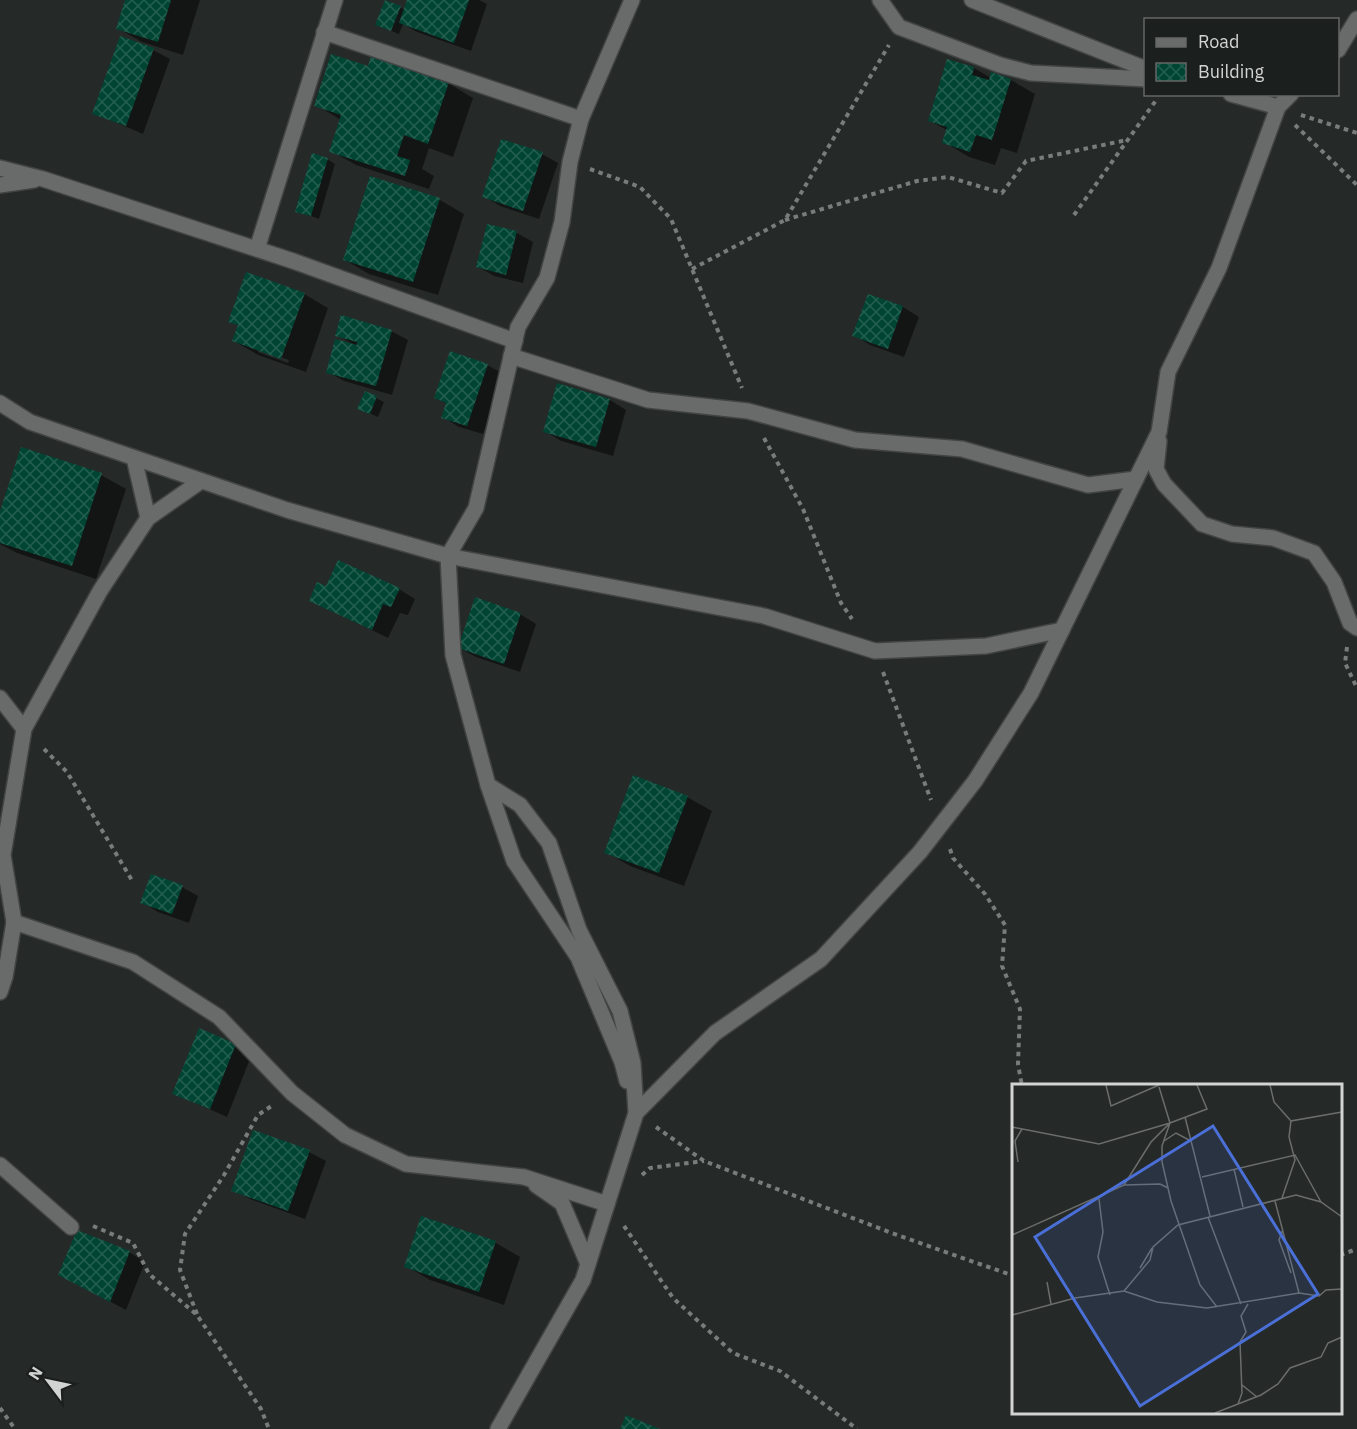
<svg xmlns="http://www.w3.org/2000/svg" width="1357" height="1429" viewBox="0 0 1357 1429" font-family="'IBM Plex Sans',sans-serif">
<defs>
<pattern id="building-cross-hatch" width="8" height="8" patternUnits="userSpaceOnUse" patternTransform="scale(1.5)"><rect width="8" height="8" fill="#004534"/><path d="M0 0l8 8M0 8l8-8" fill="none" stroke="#245f50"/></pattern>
</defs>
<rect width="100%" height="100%" fill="#252927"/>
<g fill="#0007" fill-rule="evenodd">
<path d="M126 0H200L183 55 142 42 117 28Z"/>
<path d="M409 0H479L487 4 471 51 417 32 403 24 399 34 377 25 400 7 405 10Z"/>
<path d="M153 50 170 59 143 134 94 113Z"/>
<path d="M369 68 448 83 473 98 453 157 429 148 422 169 434 176 429 189 356 165 331 151 341 120 316 105Z"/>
<path d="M974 68 991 78 992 74 1011 80 1035 94 1017 153 1001 148 995 165 969 157 944 142 948 131 929 120Z"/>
<path d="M542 154 558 163 539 219 500 206 484 196Z"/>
<path d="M327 159 335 164 319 219 297 211Z"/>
<path d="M371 178 440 200 464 214 438 295 369 274 345 260Z"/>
<path d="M488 226 517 233 533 242 523 283 494 276 477 266Z"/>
<path d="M304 294 328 308 306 372 258 355 234 341 239 326 230 321ZM258 349 289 360 288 363 258 352Z"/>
<path d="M869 296 903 307 919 317 904 357 870 345 854 335Z"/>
<path d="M391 331 408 340 392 395 344 381 328 372 354 345 337 335Z"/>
<path d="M487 365 504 374 483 434 459 427 443 417 447 404 435 398Z"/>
<path d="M558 385 610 400 626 410 613 456 561 441 545 431Z"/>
<path d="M366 393 384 402 378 417 367 412Z"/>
<path d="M101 475 126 489 96 579 17 553 0 544V516Z"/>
<path d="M327 588 399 589 415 599 408 615 400 613 388 638 311 600Z"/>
<path d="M520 614 536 624 520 672 476 657 459 648Z"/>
<path d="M687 797 712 811 684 886 630 866 606 852Z"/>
<path d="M182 887 198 896 189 923 158 912 142 902Z"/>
<path d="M200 1030 252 1054 227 1117 174 1093Z"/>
<path d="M309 1152 326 1161 305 1219 250 1199 233 1190Z"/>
<path d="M422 1218 496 1243 520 1257 504 1305 430 1280 406 1266Z"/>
<path d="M129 1252 145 1262 126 1310 77 1284Z"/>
</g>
<g fill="url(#building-cross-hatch)">
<path d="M125 0H171L158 42 116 29Z"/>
<path d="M385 0 401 6 391 31 375 25Z"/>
<path d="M407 0H469L454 43 399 23Z"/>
<path d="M120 36 154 48 126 126 92 114Z"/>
<path d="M331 54 368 66 371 56 449 82 428 144 404 135 397 156 410 160 405 176 329 152 341 115 314 106Z"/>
<path d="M947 59 974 67 972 75 989 80 991 72 1011 79 992 140 976 135 970 152 942 143 947 127 928 121Z"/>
<path d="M501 139 543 152 523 211 482 197Z"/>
<path d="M312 153 328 158 311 216 295 212Z"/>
<path d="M370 176 440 198 413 282 343 260Z"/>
<path d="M487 224 517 231 506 275 476 267Z"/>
<path d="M246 272 305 293 281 359 232 341 238 325 228 322Z"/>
<path d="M868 294 903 306 888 349 852 336Z"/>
<path d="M341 315 392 330 376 386 326 373 335 339 357 345V342L335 336Z"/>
<path d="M450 351 488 364 467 426 441 418 446 403 434 398Z"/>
<path d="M557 383 610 399 596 447 543 432Z"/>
<path d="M365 391 377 396 370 414 357 409Z"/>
<path d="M21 447 102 473 72 566 0 543V511Z"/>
<path d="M338 560 400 588 391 607 383 604 372 630 309 601 317 582 326 586Z"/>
<path d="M475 597 521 613 504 664 458 648Z"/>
<path d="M633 775 688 796 659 873 604 853Z"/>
<path d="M151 874 183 885 172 914 140 903Z"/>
<path d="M199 1028 236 1044 210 1109 172 1094Z"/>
<path d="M253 1130 310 1150 288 1211 231 1191Z"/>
<path d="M421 1216 496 1241 479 1292 404 1267Z"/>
<path d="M77 1230 130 1251 110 1302 58 1275Z"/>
<path d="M626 1415 660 1429H620Z"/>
</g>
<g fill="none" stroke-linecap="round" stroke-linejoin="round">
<g stroke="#414443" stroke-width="18">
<g id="minor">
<path d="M880 0 899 27 1000 65 1031 73 1146 79"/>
<path d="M972 0 1146 69"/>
<path d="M324 32 581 119"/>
<path d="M1338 50 1357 19"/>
<path d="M1231 94 1278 107"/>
<path d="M0 168 43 179 293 261 515 341"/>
<path d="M0 185 34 180"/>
<path d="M257 249 335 0"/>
<path d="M511 356 648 400 748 411 855 440 962 449 1088 485 1136 479"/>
<path d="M0 403 30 422 287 510 448 556 764 616 875 651 986 646 1062 630"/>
<path d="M1159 441 1156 469 1164 484 1202 524 1232 534 1273 538 1314 553 1334 582 1350 623 1357 628"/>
<path d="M134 458 148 518"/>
<path d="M0 698 24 729"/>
<path d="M488 785 514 861 578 957 622 1062 627 1081"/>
<path d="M14 922 133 962 219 1017 292 1093 345 1135 406 1164 524 1177 607 1204"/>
<path d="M0 992 5 977 14 922 3 855 24 729 100 591 148 518 201 481"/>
<path d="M636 1113 715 1033 821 959 920 852 975 781 1031 693 1159 432 1168 372 1219 268 1278 107 1291 94"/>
<path d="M0 1165 71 1227"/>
<path d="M536 1185 562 1203 588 1264"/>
<path d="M498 1429 583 1280 636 1113 633 1063 620 1011 579 930 549 843 520 805 488 785 453 655 448 556 476 508 518 327 547 278 562 222 570 162 581 119 632 0"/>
</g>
</g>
<g stroke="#787c7a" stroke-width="4" stroke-dasharray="4.5 4.5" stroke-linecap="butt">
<path d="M1301 115 1357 133"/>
<path d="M1295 125 1357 185"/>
<path d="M590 169 640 187 671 219 742 388"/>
<path d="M1074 215 1157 99"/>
<path d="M785 220 917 181 948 177 1002 193 1026 161 1127 140"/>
<path d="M692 269 785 220 889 45"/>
<path d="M764 438 803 509 841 603 852 619"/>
<path d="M1347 647 1345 663 1357 688"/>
<path d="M883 672 931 800"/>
<path d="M44 749 67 772 133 882"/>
<path d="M950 849 953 858 985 894 1005 925 1002 966 1020 1009 1018 1064 1022 1086"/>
<path d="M656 1127 704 1161 897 1235 1014 1276"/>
<path d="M642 1175 650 1168 704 1161"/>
<path d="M93 1226 133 1243 149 1274 197 1315 261 1409 269 1429"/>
<path d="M624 1226 673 1298 733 1353 780 1371 857 1429"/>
<path d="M1340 1255 1357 1249"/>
<path d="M197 1314 180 1270 185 1234 224 1175 258 1115 273 1105"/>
<path d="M0 1408 15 1429"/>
</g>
<use href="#minor" stroke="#686b6a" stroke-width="15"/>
</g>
<g transform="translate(1012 1084)">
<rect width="330" height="330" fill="#252927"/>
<path fill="none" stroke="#6a6d6c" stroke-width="1.5" d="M94 1 99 22 147 1M258 1 262 18 279 37M147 3 158 39 150 62V78L159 117 188 201 205 223M173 33 198 132M0 43 87 60 158 39M152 57 164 49 179 57M6 78 3 57 10 45M222 85 231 123M190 93 283 71 309 118M112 101 139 58 158 39 195 25 185 1M270 114 283 76 277 53 279 37 330 28M87 115 91 148 86 173 98 211M263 117 287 209M196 133 229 220M271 145 267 156 279 189M0 151 112 101 148 100 156 104M128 184 140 164M35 198 39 220M112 207 145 218 195 224 287 209 307 212 314 206 330 205M0 231 63 214 112 207 138 176 141 163 166 141 284 111 309 118 330 133M230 301 245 313M226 320 230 309 228 258 234 248 229 232 236 220M203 329 249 311 266 300 278 284 309 273 316 259 330 253"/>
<path fill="#4a70d7" fill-opacity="0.15" stroke="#4a70d7" stroke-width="3" d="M201 42 306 210 128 322 23 153Z"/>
<rect width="330" height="330" fill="none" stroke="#d1d4d3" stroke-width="3"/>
</g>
<rect x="1144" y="18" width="195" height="78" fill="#1b1f1e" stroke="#646766" stroke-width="1.5"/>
<rect x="1156" y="38" width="30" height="9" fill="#686b6a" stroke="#646766" stroke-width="1.5"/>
<text x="1198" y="48" font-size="18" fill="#d1d4d3">Road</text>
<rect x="1156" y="63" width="30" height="18" fill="url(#building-cross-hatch)" stroke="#646766" stroke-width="1.5"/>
<text x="1198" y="78" font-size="18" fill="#d1d4d3">Building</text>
<g transform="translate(48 1381) rotate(302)" stroke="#1b1f1e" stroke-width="4.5" paint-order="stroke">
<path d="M0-4.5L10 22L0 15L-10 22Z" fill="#d1d4d3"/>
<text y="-9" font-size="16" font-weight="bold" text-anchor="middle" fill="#d1d4d3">N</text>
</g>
</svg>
